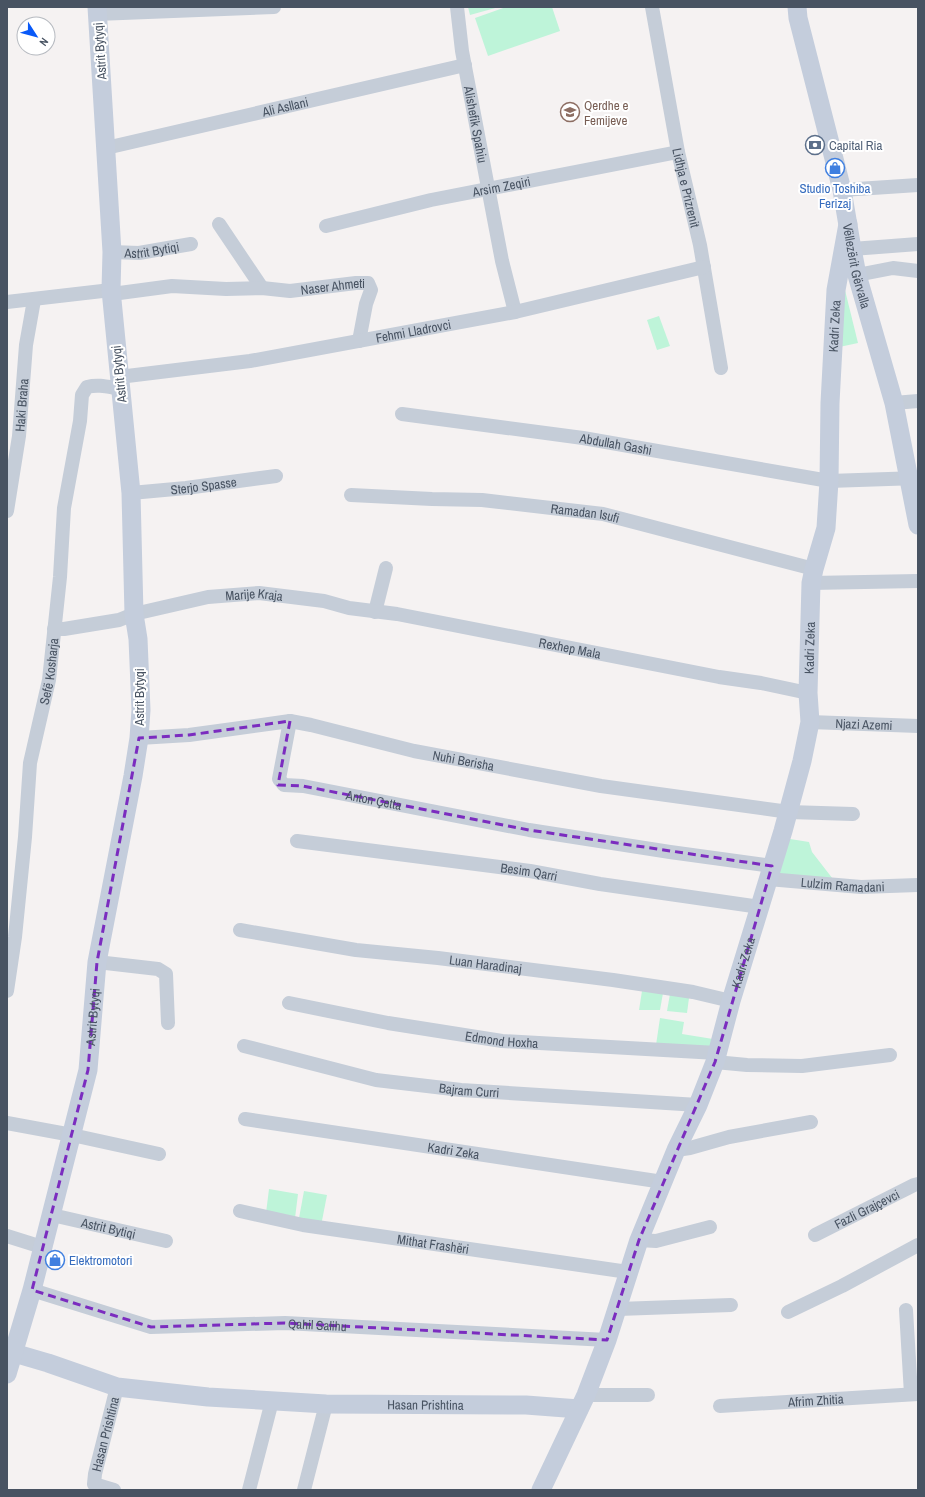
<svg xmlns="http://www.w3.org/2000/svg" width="925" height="1497" viewBox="0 0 925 1497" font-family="'Archivo Narrow',sans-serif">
<rect width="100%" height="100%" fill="#f5f2f2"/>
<g fill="#bef4d9">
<path d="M468 7H499L470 15Z"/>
<path d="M506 7H552L560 31 488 56 475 18Z"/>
<path d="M842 278 858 343 830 349Z"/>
<path d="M659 316 670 346 657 350 647 320Z"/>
<path d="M784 838 809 842 812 852 836 883 776 876Z"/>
<path d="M642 991 663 993 660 1010H639Z"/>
<path d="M670 994 689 998 687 1013 667 1011Z"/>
<path d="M660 1018 684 1022 682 1034 713 1039 711 1053 656 1045Z"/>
<path d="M269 1189 298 1194 294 1226 265 1221Z"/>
<path d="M304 1191 327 1195 320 1231 297 1229Z"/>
</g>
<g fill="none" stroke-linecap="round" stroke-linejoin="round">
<g stroke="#c5cdd8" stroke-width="14">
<path id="s1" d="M457 7 462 51 502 261 515 312"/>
<path id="s2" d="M652 7 678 152 700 245 721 368"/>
<path d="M97 14 274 7"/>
<path id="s3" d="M106 148 465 65"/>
<path d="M842 190 918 185"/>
<path d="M219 224 262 288"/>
<path id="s4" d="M326 226 431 200 678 152"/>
<path d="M852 249 918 244"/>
<path id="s5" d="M112 252 139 253 191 244"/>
<path d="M857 275 893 268 918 271"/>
<path id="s6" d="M112 294 172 286 226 289 262 288 290 291 356 283H368L371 290 366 304 359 341"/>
<path d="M7 302 111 290"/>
<path id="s7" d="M119 377 250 361 515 312 704 267"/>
<path d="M894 403 918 401"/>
<path id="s8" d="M402 414 583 438 829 481 918 478"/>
<path id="s9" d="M131 493 186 488 276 476"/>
<path id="s10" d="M351 495 432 499 482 500 603 514 814 569"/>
<path id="s11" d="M7 511 19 436 26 345 34 300"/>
<path d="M811 583 918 581"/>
<path d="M375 612 386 568"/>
<path id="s12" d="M54 629H64L119 620 134 614 208 597 259 593 324 601 349 608 397 614 719 677 761 683 808 693"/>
<path id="s13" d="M290 721 279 779 284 785 303 786 529 830 670 852 772 866"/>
<path id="s14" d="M810 722 918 726"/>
<path id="s15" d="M139 738 189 735 290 721 311 725 414 751 601 786 789 812 853 814"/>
<path id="s16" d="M297 841 530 871 600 884 760 907"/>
<path id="s17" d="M768 879 861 887 918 885"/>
<path id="s18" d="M240 930 356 950 438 958 613 980 693 992 731 1001"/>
<path d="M97 962 158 969 166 974 168 1023"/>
<path id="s19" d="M7 991 15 937 25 837 30 763 49 680 60 577 64 508 80 421 82 395 87 387C99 384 108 387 121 389"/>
<path id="s20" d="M289 1003 388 1023 502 1041 717 1053"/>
<path id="s21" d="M244 1046 376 1080 461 1090 698 1105"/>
<path d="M715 1062 747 1065 802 1066 890 1055"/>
<path id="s22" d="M245 1119 663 1182"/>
<path d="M7 1123 72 1135 159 1154"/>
<path d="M676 1150 690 1148 729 1137 811 1122"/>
<path id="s23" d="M240 1211 303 1225 628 1272"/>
<path id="s24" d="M52 1215 166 1241"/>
<path id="s25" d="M815 1235 914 1185 918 1184"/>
<path d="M7 1236 42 1247"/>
<path d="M639 1240 656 1241 710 1227"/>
<path id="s26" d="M32 1290 151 1327 285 1323 607 1340"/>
<path d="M618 1309 731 1305"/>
<path d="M906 1310 911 1394"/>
<path d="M788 1312 842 1286 918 1245"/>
<path d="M586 1395H648"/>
<path id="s27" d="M720 1406 918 1394"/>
<path id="s28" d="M114 1490 94 1484 95 1474 117 1387"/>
<path d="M249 1490 272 1401"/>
<path d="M304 1490 326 1404"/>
</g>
<g stroke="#c4cddc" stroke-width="19">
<path id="s29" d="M797 7 798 18 842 190 852 249 857 275 894 403 918 525"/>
<path id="s30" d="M7 1351 48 1363 117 1387 208 1397 326 1404 526 1405 579 1409"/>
<path id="s31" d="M7 1374 32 1290 88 1070 97 962 133 776 139 738 141 710 138 639 134 614 131 493 111 290 112 252 97 7"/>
<path id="s32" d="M541 1490 586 1395 607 1340 639 1240 676 1150 698 1105 715 1062 731 1001 783 831 802 761 810 722 808 693 811 583 814 569 826 528 829 481 830 403 836 290 848 224"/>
</g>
</g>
<path fill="none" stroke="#7b2cbf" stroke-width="3" stroke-dasharray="8 5" stroke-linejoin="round" d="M290 721 278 785 303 786 529 830 772 866 715 1062 639 1240 607 1340 285 1323 151 1327 32 1290 88 1070 97 962 139 738 189 735Z"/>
<defs>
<g id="school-ring" transform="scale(1)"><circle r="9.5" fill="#fff" stroke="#8d6e63" stroke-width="1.5"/><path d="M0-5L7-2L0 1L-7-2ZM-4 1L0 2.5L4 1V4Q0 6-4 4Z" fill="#8d6e63"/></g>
<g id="bank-ring" transform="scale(1)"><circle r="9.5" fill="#fff" stroke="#5c6f8a" stroke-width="1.5"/><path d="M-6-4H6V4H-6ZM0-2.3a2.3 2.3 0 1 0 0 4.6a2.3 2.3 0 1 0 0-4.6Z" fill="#5c6f8a"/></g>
<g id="shop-ring" transform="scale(1)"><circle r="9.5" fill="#fff" stroke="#3f7fe0" stroke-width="1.5"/><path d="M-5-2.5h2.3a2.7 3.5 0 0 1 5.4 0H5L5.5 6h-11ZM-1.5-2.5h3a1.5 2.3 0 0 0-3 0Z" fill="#3f7fe0"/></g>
</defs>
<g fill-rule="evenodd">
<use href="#school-ring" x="570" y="112"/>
<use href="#bank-ring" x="815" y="145"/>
<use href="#shop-ring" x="835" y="168"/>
<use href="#shop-ring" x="55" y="1260"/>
</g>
<g text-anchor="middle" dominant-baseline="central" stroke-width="4" stroke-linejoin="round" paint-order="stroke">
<g font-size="13" fill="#485362" stroke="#fff">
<text transform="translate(100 51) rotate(-94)">Astrit Bytyqi</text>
<text stroke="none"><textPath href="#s3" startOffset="184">Ali Asllani</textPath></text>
<text stroke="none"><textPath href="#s1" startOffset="119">Alishefik Spahiu</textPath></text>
<text stroke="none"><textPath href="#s4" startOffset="180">Arsim Zeqiri</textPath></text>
<text stroke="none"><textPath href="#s2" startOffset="184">Lidhja e Prizrenit</textPath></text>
<text stroke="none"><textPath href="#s5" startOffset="40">Astrit Bytiqi</textPath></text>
<text stroke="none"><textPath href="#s29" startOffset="266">Vëllezërit Gërvalla</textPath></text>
<text stroke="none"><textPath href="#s6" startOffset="222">Naser Ahmeti</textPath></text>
<text stroke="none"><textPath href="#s32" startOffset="1214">Kadri Zeka</textPath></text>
<text stroke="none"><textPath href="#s7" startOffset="298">Fehmi Lladrovci</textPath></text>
<text transform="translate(119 374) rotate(-96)">Astrit Bytyqi</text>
<text stroke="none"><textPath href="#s11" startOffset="107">Haki Braha</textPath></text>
<text stroke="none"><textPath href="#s8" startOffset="216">Abdullah Gashi</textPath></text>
<text stroke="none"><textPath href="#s9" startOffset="73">Sterjo Spasse</textPath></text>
<text stroke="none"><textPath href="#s10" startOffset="235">Ramadan Isufi</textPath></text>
<text stroke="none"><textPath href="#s12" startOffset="204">Marije Kraja</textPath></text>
<text stroke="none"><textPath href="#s12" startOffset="525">Rexhep Mala</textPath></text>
<text stroke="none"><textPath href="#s32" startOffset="890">Kadri Zeka</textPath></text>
<text stroke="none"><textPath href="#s19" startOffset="323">Sefë Kosharja</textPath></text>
<text transform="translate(139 697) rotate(-90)">Astrit Bytyqi</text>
<text stroke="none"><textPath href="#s14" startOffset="54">Njazi Azemi</textPath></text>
<text stroke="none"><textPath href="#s15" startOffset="330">Nuhi Berisha</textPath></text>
<text stroke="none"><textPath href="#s13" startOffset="158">Anton Çetta</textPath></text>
<text stroke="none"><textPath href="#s16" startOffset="234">Besim Qarri</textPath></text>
<text stroke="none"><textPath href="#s17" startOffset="75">Lulzim Ramadani</textPath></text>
<text stroke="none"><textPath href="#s32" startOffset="566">Kadri Zeka</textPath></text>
<text stroke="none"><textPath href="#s18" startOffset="248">Luan Haradinaj</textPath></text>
<text stroke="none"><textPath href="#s31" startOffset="368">Astrit Bytyqi</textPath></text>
<text stroke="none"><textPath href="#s20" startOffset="216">Edmond Hoxha</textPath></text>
<text stroke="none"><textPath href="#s21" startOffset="230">Bajram Curri</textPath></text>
<text stroke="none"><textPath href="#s22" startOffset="211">Kadri Zeka</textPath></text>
<text stroke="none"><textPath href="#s25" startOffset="58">Fazli Grajçevci</textPath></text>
<text stroke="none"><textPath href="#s24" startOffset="58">Astrit Bytiqi</textPath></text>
<text stroke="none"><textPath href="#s23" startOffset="196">Mithat Frashëri</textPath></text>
<text stroke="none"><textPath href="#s26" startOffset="291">Qahil Salihu</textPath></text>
<text stroke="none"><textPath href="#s27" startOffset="96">Afrim Zhitia</textPath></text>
<text stroke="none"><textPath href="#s30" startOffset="425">Hasan Prishtina</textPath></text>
<text stroke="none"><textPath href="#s28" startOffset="72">Hasan Prishtina</textPath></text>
</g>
<g font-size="13" fill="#785e54" stroke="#fff" text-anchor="start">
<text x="584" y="105">Qerdhe e<tspan x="584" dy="15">Femijeve</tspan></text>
</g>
<g font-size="13" fill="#4e5e75" stroke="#fff" text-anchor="start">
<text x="829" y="145">Capital Ria</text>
</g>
<g font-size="13" fill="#366cbe" stroke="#fff">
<text x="835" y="188">Studio Toshiba<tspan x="835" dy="15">Ferizaj</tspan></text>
<text x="69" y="1260" text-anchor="start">Elektromotori</text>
</g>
</g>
<rect width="925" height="1497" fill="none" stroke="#485362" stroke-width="16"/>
<g transform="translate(36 36) rotate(126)"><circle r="19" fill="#ffffff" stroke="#b6bac0"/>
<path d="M0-3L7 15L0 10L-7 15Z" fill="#0959f8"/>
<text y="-6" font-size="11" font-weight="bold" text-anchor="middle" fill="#485362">N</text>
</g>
</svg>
